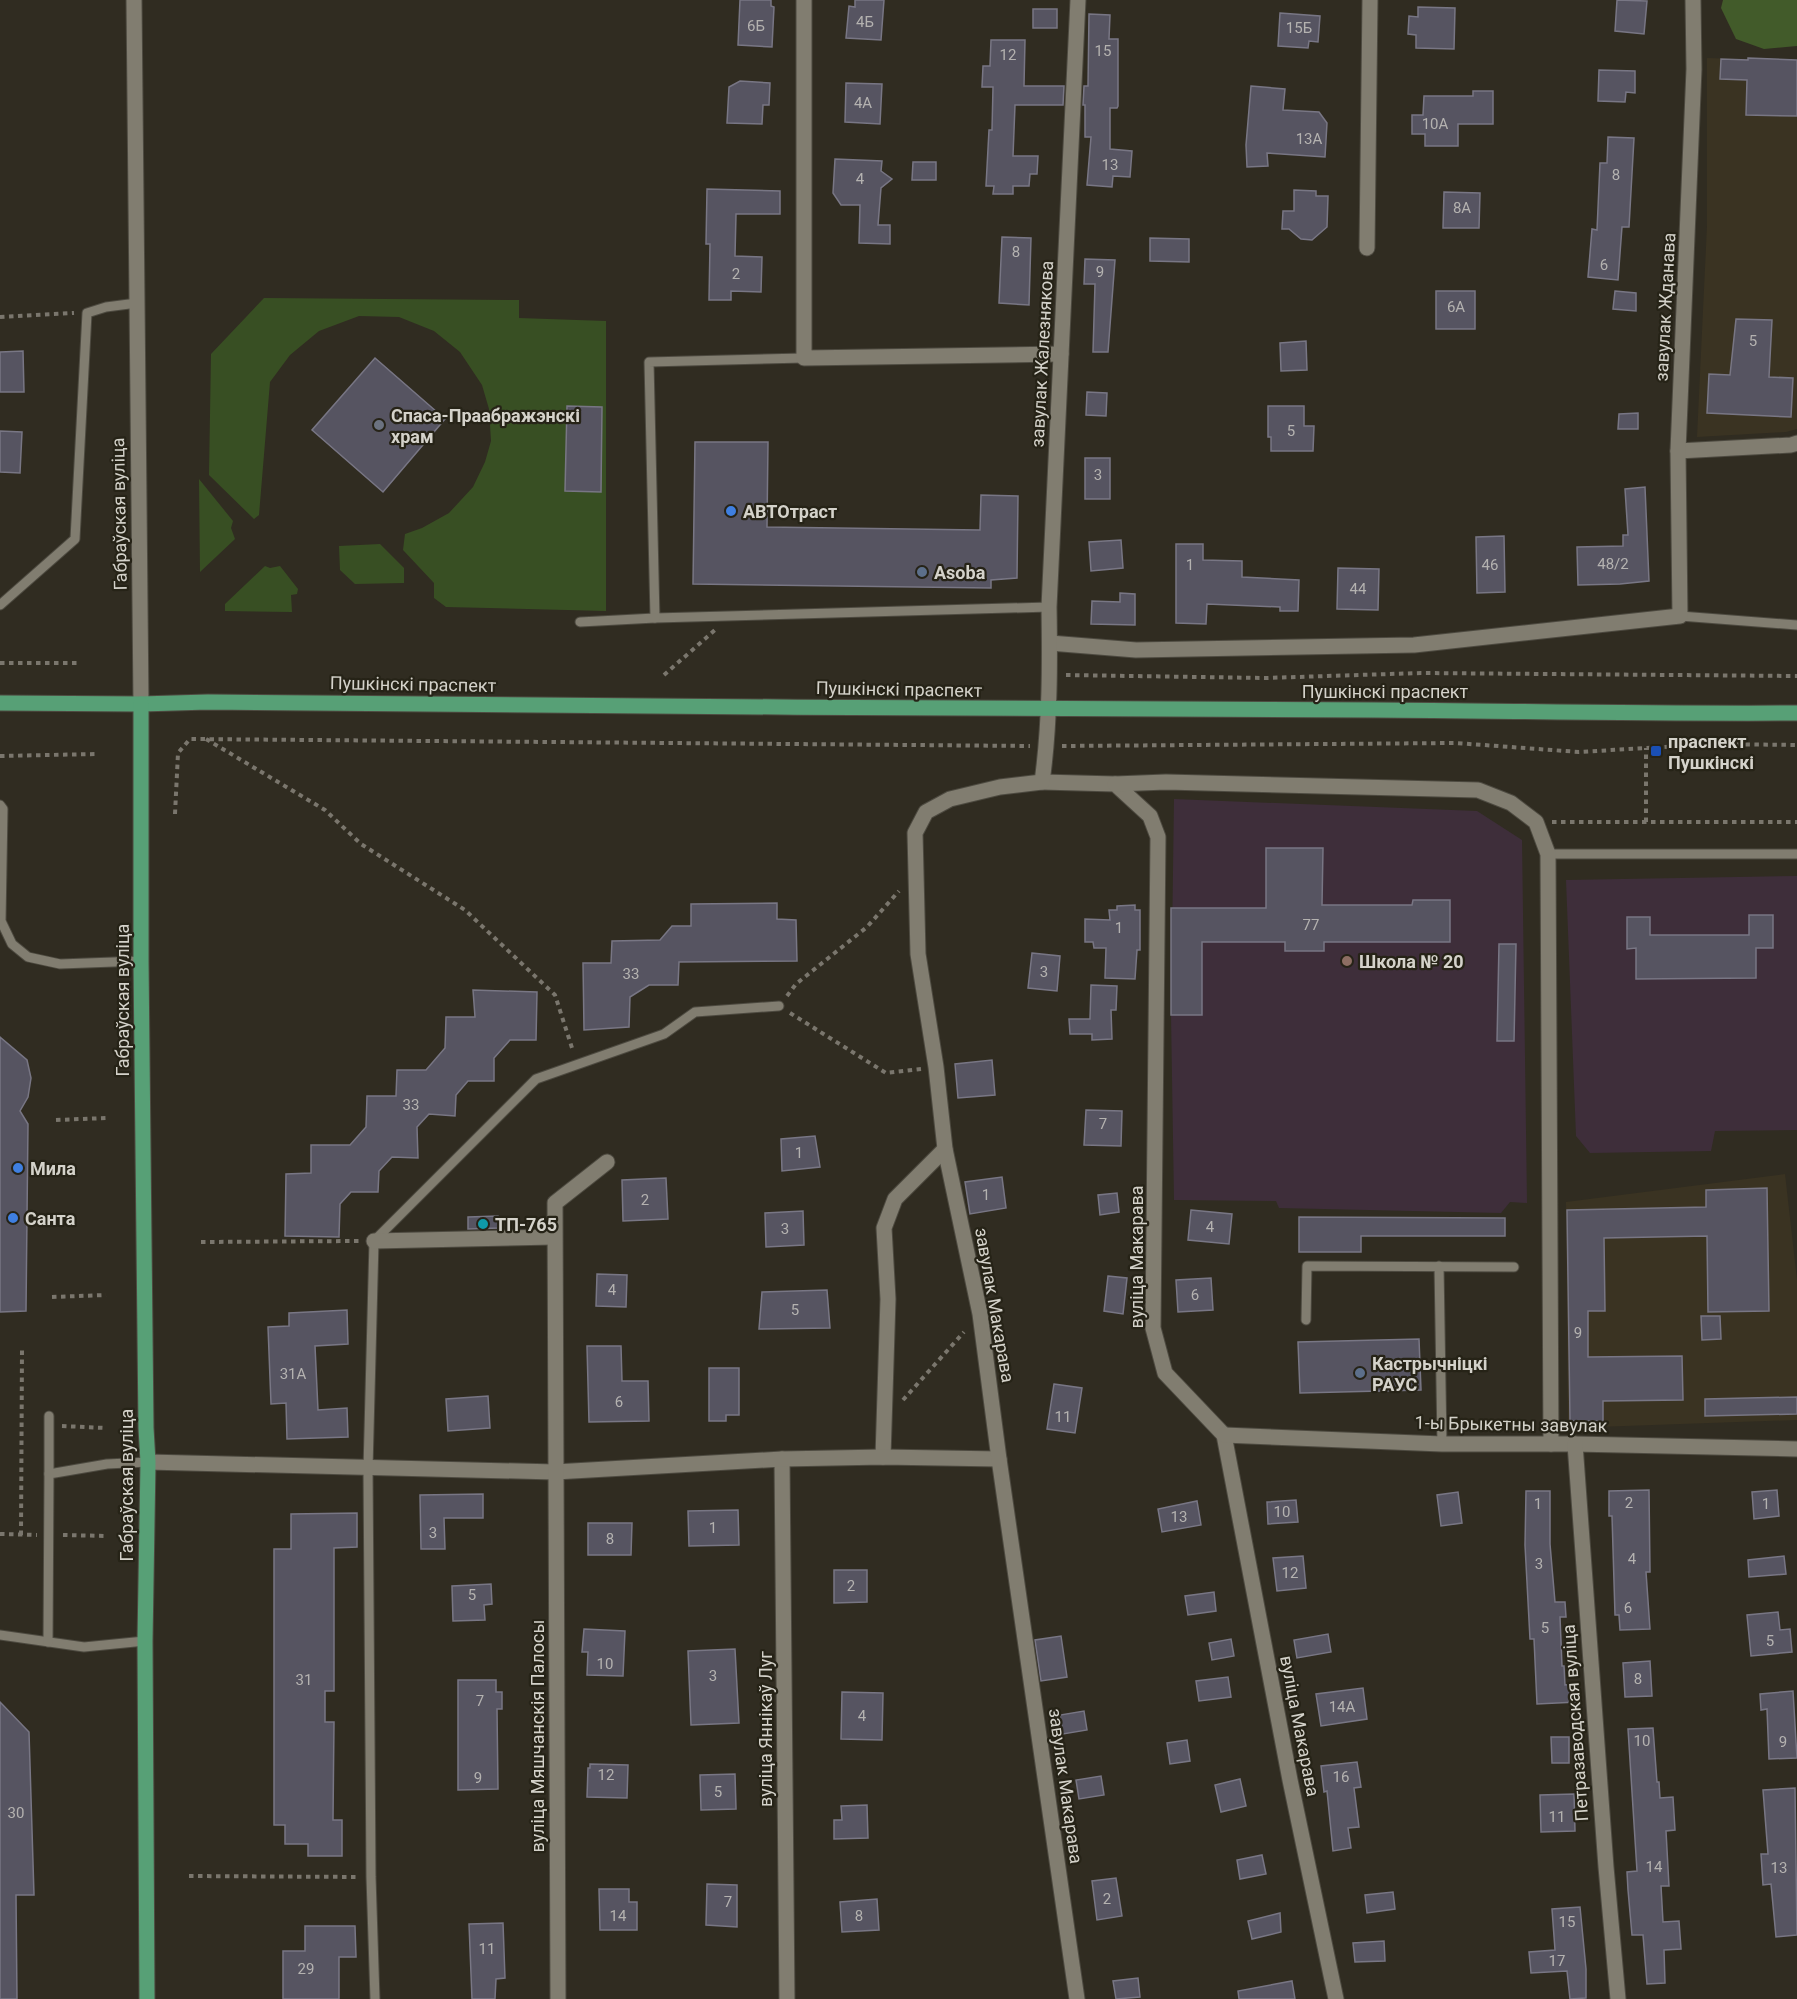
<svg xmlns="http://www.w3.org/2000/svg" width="1797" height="1999" viewBox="0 0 1797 1999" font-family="Roboto,sans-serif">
<rect width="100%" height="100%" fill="#302c21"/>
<g fill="#3a3322">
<path d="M1707 58 1797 61V429L1786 432 1697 437 1707 226Z"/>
<path d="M1785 1174 1797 1280V1420L1568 1428 1566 1202Z"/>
</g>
<g fill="#3e2e3a">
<path d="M1174 799 1477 811 1522 840 1527 1203 1510 1202 1501 1213 1279 1208 1276 1201 1174 1200 1171 1015Z"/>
<path d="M1797 876V1130L1715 1131 1711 1151 1590 1153 1576 1136 1566 880Z"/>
</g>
<g fill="#384f23">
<path d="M264 298 519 300V318L606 321V611L446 607 434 598V583L403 550 405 534 422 528 449 513 473 487 485 462 491 441 489 409 482 385 460 352 434 331 399 317 359 316 319 331 290 355 270 382 259 515 254 519 209 475 211 354Z"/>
<path d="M199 479 233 521 231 528 235 539 200 572Z"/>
<path d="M380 544 404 568V583L355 584 340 570 339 546Z"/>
<path d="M265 566 270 568 280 566 298 589 297 594 291 595 292 612 225 611V604Z"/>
</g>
<path fill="#425b2a" d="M1723 0H1797V46L1764 49 1736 39 1721 8Z"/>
<g fill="#565461" stroke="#787684" stroke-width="1.5">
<path d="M740 0H771V6L774 7 772 47 738 45Z"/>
<path d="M855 0H884L881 40 846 38 849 6 855 7Z"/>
<path d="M1617 0 1647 1 1644 34 1615 31Z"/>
<path d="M1418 7 1455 8 1454 49 1416 48V35L1408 34 1409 16 1418 17Z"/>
<rect x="1033" y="9" width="24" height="19"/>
<path d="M1280 13 1320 16 1318 42 1309 41 1308 48 1278 46Z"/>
<path d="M1089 14 1110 15 1109 39H1118V106L1117 108H1110V149L1132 151 1130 177 1113 176 1112 187 1087 185 1091 137H1085V105H1083L1084 86H1088Z"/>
<path d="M991 40H1025L1024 86H1064L1063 105H1015L1013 156H1038L1037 174H1030L1029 186H1013V194H993L994 186H986L989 130H992L993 87H982L983 66H990Z"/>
<path d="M1748 58 1797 60V116L1746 115 1747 80 1720 79 1721 59 1748 60Z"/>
<path d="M1599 70 1635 71V93L1626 92 1625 102 1598 101Z"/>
<path d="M740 81 770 83 769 105H763L762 124 727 123 729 87Z"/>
<path d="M846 83 882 84 880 124 845 122Z"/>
<path d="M1251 86 1285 89 1283 110 1319 112 1327 123 1325 157 1267 153 1268 166 1247 167 1246 145Z"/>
<path d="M1473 91H1493V124H1458V146H1425V134H1412V115H1423L1424 96H1473Z"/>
<path d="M1608 137 1634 138 1629 227H1622L1618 280 1588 277 1592 229 1597 230 1600 163H1607Z"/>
<path d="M835 159 882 161 881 171 892 179 881 188 878 225H890V244L859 243 860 205H841L833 193Z"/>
<path d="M913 162H936V180H912Z"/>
<path d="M707 189 780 191V214H736L735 256 762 257 761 292 731 291V300H709L710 244H706Z"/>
<path d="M1294 190 1316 191V196H1328L1327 227 1312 240 1301 239 1289 229H1282L1283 211H1294Z"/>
<path d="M1444 192 1480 193 1479 228H1443Z"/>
<path d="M1002 237 1031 238 1029 305 999 303Z"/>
<path d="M1150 238 1189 239V262L1150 261Z"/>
<path d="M1085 259 1115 260 1108 352H1093L1095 284H1084Z"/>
<rect x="1436" y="291" width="39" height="38"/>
<path d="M1615 291 1636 293V311L1613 309Z"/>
<path d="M1736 319 1772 320 1769 377 1793 378 1791 417 1707 413 1709 374 1730 375Z"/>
<path d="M1306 341 1307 370 1281 371 1280 343Z"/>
<path d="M23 351 24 392H0V352Z"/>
<path d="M375 358 445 419 383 492 312 430Z"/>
<path d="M1087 392 1107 393 1106 416 1086 415Z"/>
<path d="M567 406 602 407 601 492 565 491Z"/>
<path d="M1268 406H1304V426H1314L1313 451H1271V437H1268Z"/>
<path d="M1638 413V429H1618L1619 414Z"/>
<path d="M0 431 22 432 20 473 0 472Z"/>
<path d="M695 442H768L767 527 980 530 981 495 1018 496 1017 578 991 580V588L693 584Z"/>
<rect x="1085" y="458" width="25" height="41"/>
<path d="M1645 487 1649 581 1620 584 1578 585 1577 547 1623 546V535H1628L1625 489Z"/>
<path d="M1504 536 1505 592 1477 593 1476 537Z"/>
<path d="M1121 540 1123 568 1091 571 1089 542Z"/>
<path d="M1176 544H1203V560L1242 561V577L1299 580 1298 611H1280V607L1207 604 1206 624 1176 623Z"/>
<path d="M1338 568 1379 569 1378 610 1337 609Z"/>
<path d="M1120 593 1135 594V625L1091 624 1092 601 1120 602Z"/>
<path d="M1266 848H1323L1322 905H1412L1413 900H1450V942H1324V951H1285V942H1202V1015H1171V908H1266Z"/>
<path d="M777 903V919L796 920 797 961 679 962 678 985H649L630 997 629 1027 584 1030 583 963H611L612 941 660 940 672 926H691V904Z"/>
<path d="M1135 905V910H1140V950H1137L1135 979 1105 978 1106 948H1094L1093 942H1085V919L1110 920 1109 910H1117V906Z"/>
<path d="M1749 915H1773V948H1756V978L1636 979V948L1627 949V917H1650V935H1749Z"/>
<path d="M1499 944H1516L1514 1041H1497Z"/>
<path d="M1032 953 1060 956 1057 991 1028 988Z"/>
<path d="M1091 985 1117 986 1116 1010H1111L1112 1039 1092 1040V1034H1070L1069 1019H1090Z"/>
<path d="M473 990 537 992 536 1040H510L494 1058V1081H468L456 1095 455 1116 429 1114 417 1127 418 1158 392 1157 379 1171 378 1192H351L340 1204 339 1237 285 1236 286 1174 311 1173V1145H350L366 1127 367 1096H396L397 1070H426L445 1048 446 1017H475Z"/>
<path d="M0 1037 27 1060 31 1078 28 1097 20 1111 28 1124 26 1311 0 1312Z"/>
<path d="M992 1060 995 1095 958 1098 955 1064Z"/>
<path d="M1086 1110 1122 1111 1121 1146 1084 1145Z"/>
<path d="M815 1136 820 1167 782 1171 781 1139Z"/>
<path d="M1002 1177 1006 1208 970 1214 965 1182Z"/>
<path d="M666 1178 668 1219 623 1221 622 1180Z"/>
<path d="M1767 1188 1769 1311 1708 1312 1707 1236 1604 1238 1605 1311H1588V1357L1682 1356 1683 1400 1603 1401V1421H1570L1567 1210 1706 1207V1190Z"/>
<path d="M1117 1193 1119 1212 1100 1215 1098 1195Z"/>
<path d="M1191 1210 1232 1214 1229 1244 1188 1240Z"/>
<path d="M803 1211 804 1245 766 1247 765 1213Z"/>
<path d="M498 1216 499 1228 468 1229V1217Z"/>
<path d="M1299 1217 1505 1218V1236H1361V1252H1299Z"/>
<path d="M597 1274 627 1275 626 1307 596 1306Z"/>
<path d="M1108 1276 1127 1278 1123 1314 1104 1311Z"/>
<path d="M1211 1278 1213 1310 1178 1312 1176 1280Z"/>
<path d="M827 1290 830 1328 759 1329 762 1292Z"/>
<path d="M347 1310 348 1344 315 1346 318 1410 347 1408 348 1437 287 1439 286 1403 271 1404 268 1327 289 1326V1313Z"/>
<path d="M1701 1316H1720L1721 1339 1702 1340Z"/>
<path d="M1419 1339 1421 1390 1300 1393 1298 1342Z"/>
<path d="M587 1346H621L622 1381H648L649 1421 589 1422Z"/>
<path d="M709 1368H739V1415H726V1421H709Z"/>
<path d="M1054 1384 1082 1388 1075 1433 1047 1429Z"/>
<path d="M488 1396 490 1428 448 1431 446 1399Z"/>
<path d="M1797 1397V1414L1705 1416V1399Z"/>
<path d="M1649 1490 1650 1572H1646L1650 1629 1620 1630 1619 1615H1615L1612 1516H1609V1491Z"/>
<path d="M1777 1490 1779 1516 1754 1519 1752 1492Z"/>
<path d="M1526 1491H1550V1544L1555 1602H1565L1566 1617H1560L1562 1666H1564L1565 1685 1576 1684 1577 1702 1537 1704 1534 1639H1530L1525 1545Z"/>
<path d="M1458 1492 1462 1523 1441 1526 1437 1495Z"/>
<path d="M483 1494V1518H444L445 1549H421L420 1495Z"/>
<path d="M1296 1500 1298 1522 1268 1524 1267 1502Z"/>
<path d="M1197 1501 1201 1525 1162 1532 1158 1509Z"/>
<path d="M738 1510 739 1545 689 1546 688 1511Z"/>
<path d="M357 1513V1547L334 1548V1691H325V1722H334L333 1820H342V1856H308V1844H285V1825H274V1549H291V1514Z"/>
<path d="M588 1523H632L631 1555H588Z"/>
<path d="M1303 1556 1306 1588 1277 1591 1273 1558Z"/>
<path d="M1784 1556 1786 1574 1749 1577 1748 1560Z"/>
<path d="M834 1570H867V1602L834 1603Z"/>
<path d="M491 1584 492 1604 484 1605 485 1620 453 1621 452 1586Z"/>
<path d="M1214 1592 1216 1611 1188 1615 1185 1596Z"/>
<path d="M1778 1612 1780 1630 1790 1629 1792 1652 1751 1656 1747 1615Z"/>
<path d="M584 1629 625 1631 623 1676 587 1675 588 1652H582Z"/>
<path d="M1328 1634 1331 1652 1297 1658 1294 1640Z"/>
<path d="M1061 1636 1067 1677 1041 1681 1035 1640Z"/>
<path d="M1231 1639 1234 1656 1212 1660 1209 1643Z"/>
<path d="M735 1649 739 1723 691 1725 688 1651Z"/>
<path d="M1650 1661 1652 1696 1625 1697 1623 1663Z"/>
<path d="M1228 1677 1231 1697 1199 1701 1196 1681Z"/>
<path d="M458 1680H496V1692H502V1709H497L498 1789 458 1790Z"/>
<path d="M1363 1688 1367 1719 1321 1726 1316 1694Z"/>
<path d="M1793 1691 1797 1758 1769 1759 1767 1709 1761 1710 1760 1694Z"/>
<path d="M842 1692 883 1693 882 1740 841 1739Z"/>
<path d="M0 1702 29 1732 34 1895H16L17 1999H0Z"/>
<path d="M1084 1711 1087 1730 1063 1734 1060 1715Z"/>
<path d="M1653 1728 1657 1782H1659L1660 1798 1673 1797 1675 1830 1666 1831 1669 1886H1661L1663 1922 1679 1921 1681 1949 1664 1950 1665 1983 1647 1984 1643 1935H1632L1628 1890 1627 1872 1637 1871 1628 1729Z"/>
<path d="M1551 1737H1569V1763H1552Z"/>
<path d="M1187 1740 1190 1761 1170 1764 1167 1743Z"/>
<path d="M1357 1762 1361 1787 1354 1788 1359 1827 1348 1828 1351 1848 1333 1851 1327 1791 1324 1792 1321 1766Z"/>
<path d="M590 1764 628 1765 627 1798 587 1797 588 1768H590Z"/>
<path d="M735 1774 736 1809 701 1810 700 1775Z"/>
<path d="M1101 1776 1104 1795 1079 1799 1076 1780Z"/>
<path d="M1240 1779 1246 1806 1221 1812 1215 1785Z"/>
<path d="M1795 1788 1797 1935 1776 1937 1771 1884 1763 1885 1761 1854H1768L1763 1790Z"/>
<path d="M1574 1794 1575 1831 1541 1832 1540 1795Z"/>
<path d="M867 1805 868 1838 834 1839V1820H842L841 1806Z"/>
<path d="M1262 1855 1266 1874 1240 1879 1237 1860Z"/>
<path d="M1116 1878 1122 1916 1097 1920 1092 1881Z"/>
<path d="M707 1884 737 1885V1927L706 1925Z"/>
<path d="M599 1889H629V1902H637V1930H600Z"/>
<path d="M1393 1892 1395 1909 1367 1913 1365 1895Z"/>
<path d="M877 1899 879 1930 842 1932 840 1902Z"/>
<path d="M1580 1907 1586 1969V1998L1570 1999 1567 1971 1531 1973 1529 1952 1555 1950 1552 1909Z"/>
<path d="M1280 1913 1281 1932 1252 1939 1248 1921Z"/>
<path d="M503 1923 505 1978 496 1979 495 1999H472L469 1924Z"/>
<path d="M305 1926H355L356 1957H339V1999H283V1951H305Z"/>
<path d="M1384 1941 1385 1961 1355 1962 1353 1943Z"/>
<path d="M1138 1978 1140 1997 1116 1999 1113 1981Z"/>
<path d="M1292 1981 1295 1999H1239L1238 1991Z"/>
</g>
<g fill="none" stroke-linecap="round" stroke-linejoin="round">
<g stroke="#4d4a40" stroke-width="11">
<g id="service">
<path d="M804 358 649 362 655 618 1049 607"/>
<path d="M0 605 75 539 87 313 106 307 137 303"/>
<path d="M1680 616 1797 625"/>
<path d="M580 622 655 618"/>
<path d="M0 805 3 809 1 921 12 944 28 957 60 964 141 961"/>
<path d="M1548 854H1797"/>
<path d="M1439 1266 1442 1444"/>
<path d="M1306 1320 1307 1266 1514 1267"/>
<path d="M49 1474V1416"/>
<path d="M0 1635 84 1647 145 1641"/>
<path d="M48 1642 49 1474 107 1464 148 1462"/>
<path d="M375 1999 371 1877 368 1469 374 1241 536 1079 664 1034 695 1012 779 1006"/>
</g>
</g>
<g stroke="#4d4a40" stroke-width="17">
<g id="minor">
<path d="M804 0V358L1061 354"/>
<path d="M1367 248 1370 0"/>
<path d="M1678 451 1791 445 1797 443"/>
<path d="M1050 643 1136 650 1414 645 1680 616 1678 451 1694 69 1693 0"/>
<path d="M1042 782 1115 784 1150 816 1158 837 1153 1328 1165 1373 1224 1435 1290 1780 1336 1999"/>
<path d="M1115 784 1166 782 1478 790 1511 803 1536 822 1548 854 1551 1444"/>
<path d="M374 1241 553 1237"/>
<path d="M1224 1435 1442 1444H1575L1797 1449"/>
<path d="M1575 1444 1606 1867 1618 1999"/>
<path d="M883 1457 888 1299 884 1228 895 1199 945 1149"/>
<path d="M782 1459 787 1999"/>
<path d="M148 1462 555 1472 782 1459 883 1457 999 1459"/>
<path d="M558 1999 555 1203 607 1162"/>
<path d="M1077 1999 999 1459 980 1314 945 1149 936 1067 918 954 915 833 926 812 950 799 1000 787 1042 782C1050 724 1050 665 1049 607L1078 0"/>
</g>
</g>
<g stroke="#4d4a40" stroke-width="17">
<path id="secondary" d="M134 0 141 704"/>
</g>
<g stroke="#4d4a40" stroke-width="17">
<g id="primary">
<path d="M0 703 141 704 208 702C597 706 985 709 1374 710 1515 711 1656 714 1797 713"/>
<path d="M141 704V961L146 1428 148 1462 145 1641 147 1999"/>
</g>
</g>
<g stroke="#7a766d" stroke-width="4" stroke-dasharray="4.5 4.5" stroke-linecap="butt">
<path d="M0 317 74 313"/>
<path d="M0 663H77"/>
<path d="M664 675 715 630"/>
<path d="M1066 675 1265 678 1421 673 1797 676"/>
<path d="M206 739 325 810 361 844 465 910 555 995 573 1051"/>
<path d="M1062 746 1456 743 1579 752 1713 744 1797 745"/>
<path d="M0 756 96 754"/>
<path d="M175 814 178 753 190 739 1030 746"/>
<path d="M1552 822H1797"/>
<path d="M1646 822V748"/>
<path d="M787 996 796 984 867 927 899 891"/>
<path d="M790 1013 886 1073 921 1069"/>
<path d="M56 1120 107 1118"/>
<path d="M201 1242 359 1241"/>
<path d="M52 1297 106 1295"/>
<path d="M903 1400 964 1332"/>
<path d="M62 1426 106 1428"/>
<path d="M0 1534 37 1535"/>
<path d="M21 1535 22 1350"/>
<path d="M63 1535 107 1536"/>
<path d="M189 1876 359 1877"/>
</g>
<use href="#service" stroke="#817d70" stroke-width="9"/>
<use href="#minor" stroke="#817d70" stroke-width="15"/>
<use href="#secondary" stroke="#817d70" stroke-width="15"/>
<use href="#primary" stroke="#57a076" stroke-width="15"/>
</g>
<circle fill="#6b7280" stroke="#262317" stroke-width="2" cx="379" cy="425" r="6"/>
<g fill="#3f7fe0" stroke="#262317" stroke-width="2">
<circle cx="731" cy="511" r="6"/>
<circle cx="18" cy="1168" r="6"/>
<circle cx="13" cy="1218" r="6"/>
</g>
<g fill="#5c6f8a" stroke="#262317" stroke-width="2">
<circle cx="922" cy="572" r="6"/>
<circle cx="1360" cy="1373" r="6"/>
</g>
<rect fill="#1a4fb4" stroke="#262317" stroke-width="2" x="1650" y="745" width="12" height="12" rx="3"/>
<circle fill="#8d6e63" stroke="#262317" stroke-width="2" cx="1347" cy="961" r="6"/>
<circle fill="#0f9aa8" stroke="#262317" stroke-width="2" cx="483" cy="1224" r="6"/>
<g text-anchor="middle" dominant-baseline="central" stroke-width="4.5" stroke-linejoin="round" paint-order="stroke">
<g font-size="15" fill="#b4b2b0">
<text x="865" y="22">4Б</text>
<text x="756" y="26">6Б</text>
<text x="1299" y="28">15Б</text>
<text x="1103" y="51">15</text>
<text x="1008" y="55">12</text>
<text x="863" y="103">4А</text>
<text x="1435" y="124">10А</text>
<text x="1309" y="139">13А</text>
<text x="1110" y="165">13</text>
<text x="1616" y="175">8</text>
<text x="860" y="179">4</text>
<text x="1462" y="208">8А</text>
<text x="1016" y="252">8</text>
<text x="1604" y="265">6</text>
<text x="1100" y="272">9</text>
<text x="736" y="274">2</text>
<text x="1456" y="307">6А</text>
<text x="1753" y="341">5</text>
<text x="1291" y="431">5</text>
<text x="1098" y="475">3</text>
<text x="1613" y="564">48/2</text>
<text x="1190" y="565">1</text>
<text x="1490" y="565">46</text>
<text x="1358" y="589">44</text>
<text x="1311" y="925">77</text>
<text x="1119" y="928">1</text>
<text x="1044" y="972">3</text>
<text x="631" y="974">33</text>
<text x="411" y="1105">33</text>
<text x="1103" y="1124">7</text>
<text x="799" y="1153">1</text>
<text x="986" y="1195">1</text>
<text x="645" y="1200">2</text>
<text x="1210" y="1227">4</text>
<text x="785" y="1229">3</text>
<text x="612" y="1290">4</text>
<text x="1195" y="1295">6</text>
<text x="795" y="1310">5</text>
<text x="1578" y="1333">9</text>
<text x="293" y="1374">31А</text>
<text x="619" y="1402">6</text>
<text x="1063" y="1417">11</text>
<text x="1629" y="1503">2</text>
<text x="1538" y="1504">1</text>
<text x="1766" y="1504">1</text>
<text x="1282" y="1512">10</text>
<text x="1179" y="1517">13</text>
<text x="713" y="1528">1</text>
<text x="433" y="1533">3</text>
<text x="610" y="1539">8</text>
<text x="1632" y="1559">4</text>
<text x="1539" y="1564">3</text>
<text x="1290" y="1573">12</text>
<text x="851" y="1586">2</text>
<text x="472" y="1595">5</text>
<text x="1628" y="1608">6</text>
<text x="1545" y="1628">5</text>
<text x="1770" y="1641">5</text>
<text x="605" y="1664">10</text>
<text x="713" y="1676">3</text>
<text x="1638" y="1679">8</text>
<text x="304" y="1680">31</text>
<text x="480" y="1701">7</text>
<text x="1342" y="1707">14А</text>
<text x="862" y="1716">4</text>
<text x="1642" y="1741">10</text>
<text x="1783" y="1742">9</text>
<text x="606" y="1775">12</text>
<text x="1341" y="1777">16</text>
<text x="478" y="1778">9</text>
<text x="718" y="1792">5</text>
<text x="16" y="1813">30</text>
<text x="1557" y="1817">11</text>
<text x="1654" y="1867">14</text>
<text x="1779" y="1868">13</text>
<text x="1107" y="1899">2</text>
<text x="728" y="1902">7</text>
<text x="618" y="1916">14</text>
<text x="859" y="1916">8</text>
<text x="1567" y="1922">15</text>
<text x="487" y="1949">11</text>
<text x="1557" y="1961">17</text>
<text x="306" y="1969">29</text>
</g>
<g font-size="18" fill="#d4d2ca" stroke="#262317">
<text transform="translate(1665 307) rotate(-87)">завулак Жданава</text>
<text transform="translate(1042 354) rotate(-87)">завулак Жалезнякова</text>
<text transform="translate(119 514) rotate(-91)">Габраўская вуліца</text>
<text transform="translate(413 684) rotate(1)">Пушкінскі праспект</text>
<text transform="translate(899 689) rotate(1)">Пушкінскі праспект</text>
<text x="1385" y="691">Пушкінскі праспект</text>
<text transform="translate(122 1000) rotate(-90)">Габраўская вуліца</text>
<text transform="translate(1136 1257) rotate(-90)">вуліца Макарава</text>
<text transform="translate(995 1305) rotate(80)">завулак Макарава</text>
<text transform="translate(1511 1424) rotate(1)">1-ы Брыкетны завулак</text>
<text transform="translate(126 1485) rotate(-90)">Габраўская вуліца</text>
<text transform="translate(1575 1723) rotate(-94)">Петразаводская вуліца</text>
<text transform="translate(1300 1726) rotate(79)">вуліца Макарава</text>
<text transform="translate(765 1729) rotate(-90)">вуліца Яннікаў Луг</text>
<text transform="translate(537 1736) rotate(-90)">вуліца Мяшчанскія Палосы</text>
<text transform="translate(1066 1786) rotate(82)">завулак Макарава</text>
</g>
<g font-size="18" font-weight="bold" fill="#d4d2ca" stroke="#262317" text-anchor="start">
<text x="391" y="415">Спаса-Праабражэнскі<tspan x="391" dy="21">храм</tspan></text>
<text x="743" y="511">АВТОтраст</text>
<text x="934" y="572">Asoba</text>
<text x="1668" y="741">праспект<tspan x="1668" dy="21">Пушкінскі</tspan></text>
<text x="1359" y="961">Школа № 20</text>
<text x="30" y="1168">Мила</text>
<text x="25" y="1218">Санта</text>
<text x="495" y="1224">ТП-765</text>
<text x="1372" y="1363">Кастрычніцкі<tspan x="1372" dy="21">РАУС</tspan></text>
</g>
</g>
</svg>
